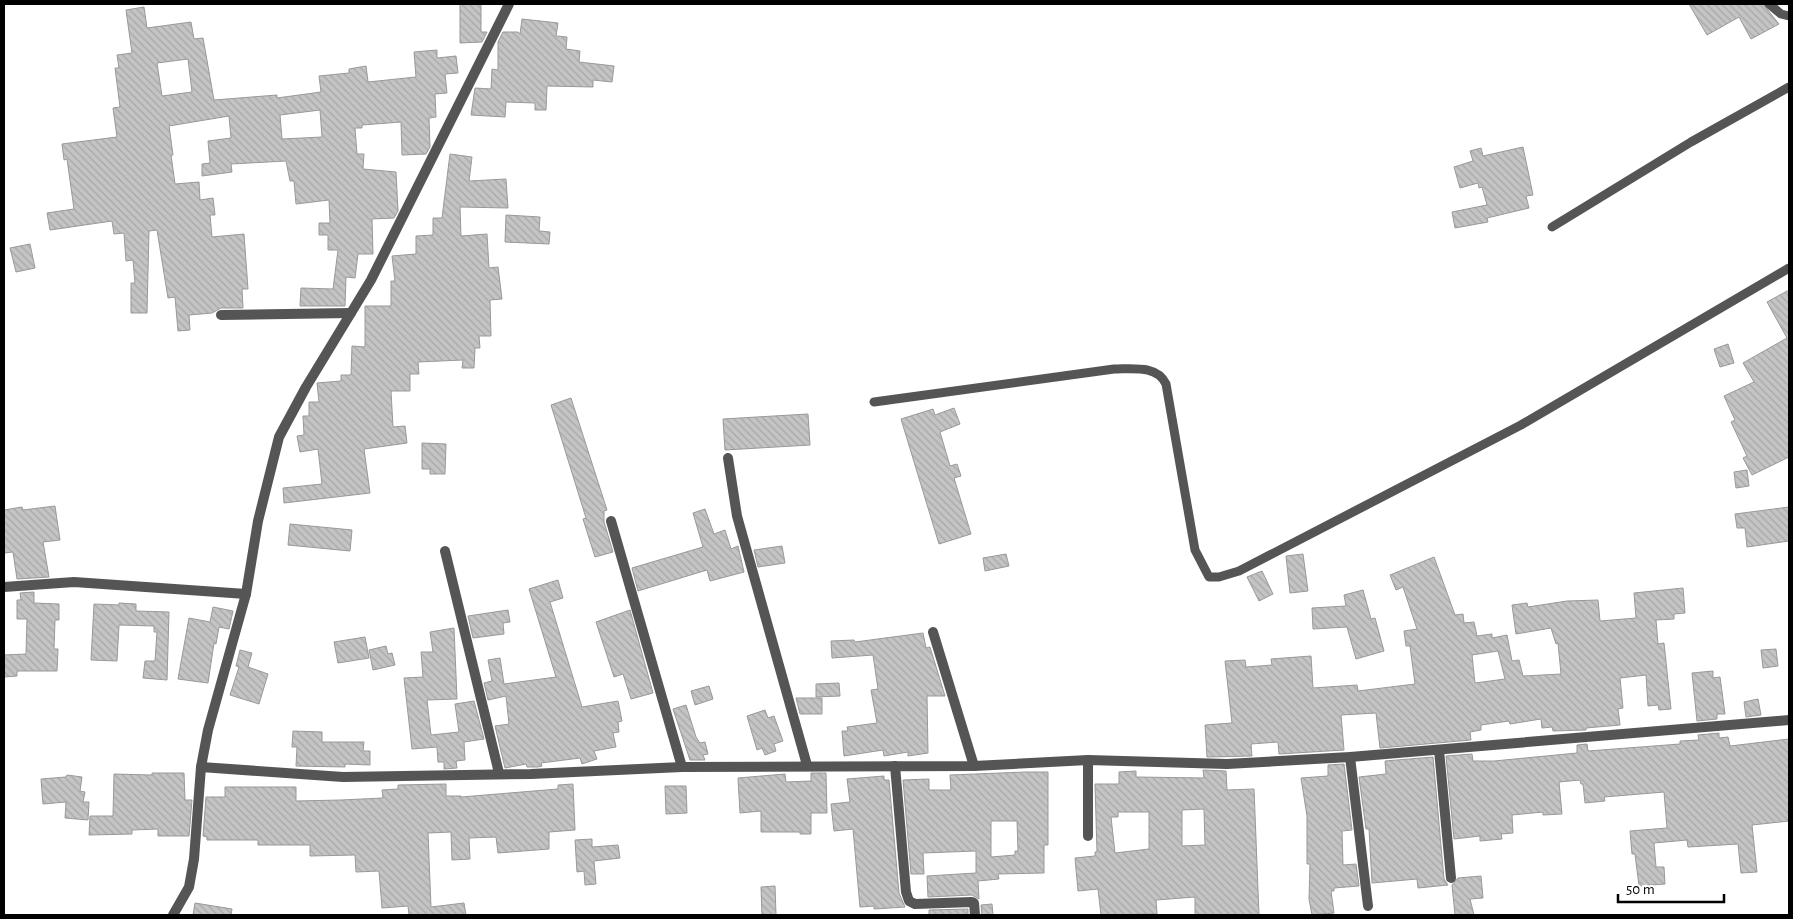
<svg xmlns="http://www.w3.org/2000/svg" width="1793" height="919" viewBox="0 0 1793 919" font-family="'Alegreya Sans',sans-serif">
<defs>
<pattern id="building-back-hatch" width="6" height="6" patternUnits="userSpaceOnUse" patternTransform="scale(1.25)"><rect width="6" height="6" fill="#c4c4c4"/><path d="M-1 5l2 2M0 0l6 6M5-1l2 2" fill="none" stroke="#a7a7a7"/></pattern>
</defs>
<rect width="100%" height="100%" fill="#fff"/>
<g fill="url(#building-back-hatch)" stroke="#999" fill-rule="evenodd">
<path d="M460 4H481V32H487L482 42 460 43Z"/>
<path d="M1689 4H1763L1779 24 1751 39 1739 17 1707 35Z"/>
<path d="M144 7 147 28 191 22 194 39 203 38 214 100 277 95V98L321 92 319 76 349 73V69L366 66 368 82 416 77 414 52 437 50V58L456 56 458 73 445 74 447 93 435 94 436 117 429 118 430 147 426 154 402 155 401 122 362 125V128H355L357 154H364L363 169 396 172 398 211 394 218 372 219 373 254H358L355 278 346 277 345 306H300L301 288 333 289 338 250H328V235H319V223H330L329 200 296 204 294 181H290L286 161 231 164 232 172 202 176V164L210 163 208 141 231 138 229 116 169 126 173 155H171L175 184 199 182 200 200 213 198 215 215H210L212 237 244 234 248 289H242L243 308H221L212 313 189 315 190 330 178 331 175 297 168 298 157 230 149 231 147 313H131V283H135L133 260 126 261 124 233 114 234 112 221 50 230 47 213 74 209 67 159 64 160 62 144 117 137 113 108 120 107 115 68H119L117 55 132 53 126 10ZM188 59 192 92 162 96 157 63ZM320 110 322 137 282 139 280 115Z"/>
<path d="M522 19 558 23 556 36 567 37 566 49 580 51 579 62 614 66 612 82 593 80V87L547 86 546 110H535V103L506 102 505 117 471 115 475 88 491 89 492 69 498 70V42L503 32H518L520 34Z"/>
<path d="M1523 147 1533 195 1526 196 1529 208 1487 218 1488 222 1455 228 1452 212 1487 205 1482 187 1479 188 1478 183 1460 188 1454 167 1473 161 1470 151 1481 148 1483 156Z"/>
<path d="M450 154 472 157 469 181 506 179 508 208 460 207 461 236 487 234 489 268 498 267 502 299 490 300 491 336H479L480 348H475L474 368H462L463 360 418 362 419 374H410V391H391L393 427 405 426 407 443 364 449 370 493 284 503 283 488 322 484 318 449 300 452 297 436 304 435 303 416H309V402H319L317 383 341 381V375H351L352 346 365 347V306H391V281H395L392 256 416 254V236L433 235V218H442Z"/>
<path d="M506 215 540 217 539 231 550 232 549 244 505 242Z"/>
<path d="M30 244 35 268 16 272 10 248Z"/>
<path d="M1789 290V457L1752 475 1743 458 1747 456 1731 422 1735 420 1724 396 1754 382 1743 363 1787 338 1767 302Z"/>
<path d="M1728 344 1734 363 1720 367 1714 349Z"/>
<path d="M571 398 607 510 604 511V522L613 552 595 557 583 519 586 518 551 405Z"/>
<path d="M954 408 960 424 940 432 950 466 957 464 961 476 954 478 971 534 939 544 901 419 933 409 935 415Z"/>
<path d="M808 414 810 445 725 450 723 419Z"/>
<path d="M422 443 446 444 445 474H430V469H422Z"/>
<path d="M1747 470 1749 486 1736 488 1734 472Z"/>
<path d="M55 506 60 540 43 542 49 577 17 579 13 552 4 553V510L22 507 23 510Z"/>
<path d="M1789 507V541L1747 547 1745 528H1737L1735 514Z"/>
<path d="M705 509 714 534 725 530 731 549 738 546 744 572 710 581 707 570 638 591 632 568 703 547 693 513Z"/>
<path d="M290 524 352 530 350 551 288 545Z"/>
<path d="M782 546 785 563 758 567 754 550Z"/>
<path d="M1006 554 1009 566 985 571 983 558Z"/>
<path d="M1303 554 1308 591 1290 593 1286 556Z"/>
<path d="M1434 557 1455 615 1463 614 1464 623 1474 622 1477 636 1492 634V638L1507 635 1512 661 1519 660 1523 676 1561 674 1558 643 1556 644 1551 628 1516 634 1512 605 1527 603 1528 607 1567 601 1598 600 1600 621 1636 618 1634 593 1683 588 1685 613 1674 614V619L1656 620 1658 644 1664 643 1671 709 1659 710 1658 705 1648 706 1646 675 1620 678 1623 708 1618 709 1620 725 1586 728V730L1553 731 1552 727 1542 728 1541 719 1510 724 1509 721 1481 725V730L1470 732 1471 740 1380 748 1376 713 1341 715 1344 750 1279 754 1278 742 1251 744 1252 756 1207 757 1205 725 1232 723 1225 661 1245 660 1246 667 1272 665 1271 659 1311 656 1313 688 1357 685 1358 691 1415 684 1410 646H1406L1404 631 1417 629 1403 587 1396 590 1390 575ZM1498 651 1505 679 1475 683 1472 655Z"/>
<path d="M1262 571 1273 594 1259 601 1247 577Z"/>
<path d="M558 580 563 598 550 602 582 707 618 701 622 721 618 722 619 732 613 733 616 747 594 751 597 759 582 764 580 758 541 763 542 766 538 767H527L526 764 505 768 495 726 509 724 506 696 488 700 484 683 492 681 488 660 500 658 504 684 556 677 529 589Z"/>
<path d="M1363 590 1371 619 1375 618 1384 651 1356 659 1347 627 1313 629 1312 608 1346 606 1344 595Z"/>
<path d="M34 592V603L59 604V620H55L54 649H58L57 671H17V676L4 677V655L26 654 27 619H17V600H21L20 593Z"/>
<path d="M119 603 136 604V611L169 612 167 680 143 678 145 661H155L157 632H154V626L119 625 117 661 91 660 94 604 119 605Z"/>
<path d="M213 607 233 611 229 629 219 627 216 644 214 643 208 683 178 679 189 618 210 622Z"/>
<path d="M508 610 510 622 503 623 504 634 473 638 468 616Z"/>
<path d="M630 610 653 693 631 699 623 674 614 677 596 622Z"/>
<path d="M454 628 457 699 427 700 431 735 459 732 455 704 474 701 484 739 464 742 465 760 456 761 457 768 444 769V762H438L437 747 412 749 404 678 423 677 421 652H433L430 632Z"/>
<path d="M923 633 926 648 930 647 945 696H927L928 753 908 756V752L884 756 883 750 844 756 842 731H848L847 727 877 723 871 690 878 689 873 655 832 658 831 641 854 640 855 642Z"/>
<path d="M365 637 369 658 338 663 334 642Z"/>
<path d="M386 646 388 654 392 653 395 665 373 670 369 650Z"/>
<path d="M1776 649 1778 666 1763 668 1761 650Z"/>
<path d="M240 650 252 653 248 667 268 674 259 704 230 695 239 667 236 666Z"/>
<path d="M1713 671V678L1720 677 1725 714H1717V719L1697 721 1692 673Z"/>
<path d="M839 683 840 696 816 697V684Z"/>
<path d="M709 686 713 699 695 705 691 691Z"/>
<path d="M796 698H822V714H800Z"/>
<path d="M1758 699 1761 715 1746 717 1744 702Z"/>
<path d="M686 705 696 737 700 743 705 742 708 754 703 755 705 760H690L673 709Z"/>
<path d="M765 710 768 718 774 716 783 741 774 744 776 751 765 755 762 748 757 750 747 716Z"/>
<path d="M293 731 322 732V742H364L363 751H370V765L345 764V767L296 766 297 747H292Z"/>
<path d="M1719 733V738L1728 737 1730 746 1789 739V821L1752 825 1757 872 1741 873 1738 844 1688 847 1687 840 1654 843 1656 867H1664L1665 884 1639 886 1635 854H1632L1630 831 1667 828 1664 792 1604 797 1605 801 1585 803 1583 784H1581L1580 780 1559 782 1562 814 1543 815V812L1512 815 1513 833 1501 834 1502 839 1480 841V836L1454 839 1446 756 1472 754 1473 761H1494L1577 753V745L1587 744 1588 751 1680 744V741L1699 740 1698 735Z"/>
<path d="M1433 757 1444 879 1448 885 1418 888 1417 879 1372 883 1369 829H1366L1359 777 1386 774 1385 761Z"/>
<path d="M1344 764 1352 830 1342 831 1343 865 1356 864 1359 886 1334 888V891H1331L1334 913 1312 915 1309 899 1310 864H1307V816L1301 778 1328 776V765Z"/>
<path d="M1203 770 1226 771 1227 790 1254 789 1259 915H1195V897L1156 900 1157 914 1101 915 1098 889 1078 891 1075 858 1095 856V852H1097L1095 784H1119V772L1136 771V777L1204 778ZM1204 809 1205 845 1182 846V810ZM1118 812H1149V849L1115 853 1111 817H1118Z"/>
<path d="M1026 772H1048V845H1044V873L998 874 999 879 978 881 979 899 972 895 928 897 927 876 976 873V851L923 853 924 874H911L903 780 929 779V790H951L950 775ZM991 821H1017L1018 851H1015V855L991 857Z"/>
<path d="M152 773H184L185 800H192L189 836H158V829L132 830V834L89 835 90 816H113L114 774 152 775Z"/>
<path d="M811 773H826L827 813H811V834H800V832H761V811L740 813 738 778 785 774 786 782 811 781Z"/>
<path d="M67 775 82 777 80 791 85 792 83 802H89L88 820 65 818 66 802 43 804 41 779 66 777Z"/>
<path d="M884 776V780H889L899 893 905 907 874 909V906L860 907 853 829 834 831 831 804 850 802 847 779Z"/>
<path d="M446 784V796H461V797L558 789V785L573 784 575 830 549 832V849L498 853 496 837 469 838 470 859 452 860 451 832 428 833 431 907 464 903 466 915H409L408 906 382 908 379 871 356 872 355 855 310 856V845H258V840H207V837L203 836 206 797H225V787H296V801L341 800 383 798 382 790 398 789V785Z"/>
<path d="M665 786H686L687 813 666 814Z"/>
<path d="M592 839V847L618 845 620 858 594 861 596 884 585 885 584 871 577 872 575 840Z"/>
<path d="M1481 876 1483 898 1470 899 1474 915H1455L1452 885 1458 878Z"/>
<path d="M775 886 776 915H762L761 887Z"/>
<path d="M195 903 232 909 231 915H193Z"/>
<path d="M992 904 993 915H982L981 905Z"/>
<path d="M968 909V915H929V910Z"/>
</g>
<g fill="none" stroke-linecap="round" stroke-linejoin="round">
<g stroke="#555" stroke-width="9">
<path d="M1769 4 1781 14 1789 16"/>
<path d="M1552 227 1691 142 1789 87"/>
<path d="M874 402 1114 369C1133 369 1157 365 1166 384L1195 550 1209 577H1219L1239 571 1521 425 1789 268"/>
</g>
<g stroke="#555" stroke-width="10">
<path d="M221 315 351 313"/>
<path d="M728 458 737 516 807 765"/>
<path d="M611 521 682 767"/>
<path d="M445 551 499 773"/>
<path d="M4 587 74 582 246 594"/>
<path d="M933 632 974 766"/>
<path d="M1439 750 1451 878"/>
<path d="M1350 757 1368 906"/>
<path d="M1088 760V836"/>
<path d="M895 766 906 892 909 901 915 904 972 902 974 903 975 915"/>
<path d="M201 767 343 777 531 774 682 767 974 766 1088 760 1227 764 1350 757 1789 720"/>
<path d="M173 915 189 887 194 859 201 767 208 730 246 594 258 521 279 437 306 387 371 280 509 4"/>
</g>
</g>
<rect width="1793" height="919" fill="none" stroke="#000000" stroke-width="10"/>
<path d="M1618 894v8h106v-8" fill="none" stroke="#000000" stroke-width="2.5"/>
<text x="1626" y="894" font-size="15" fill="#000000" stroke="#ffffff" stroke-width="4" paint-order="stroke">50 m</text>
</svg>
